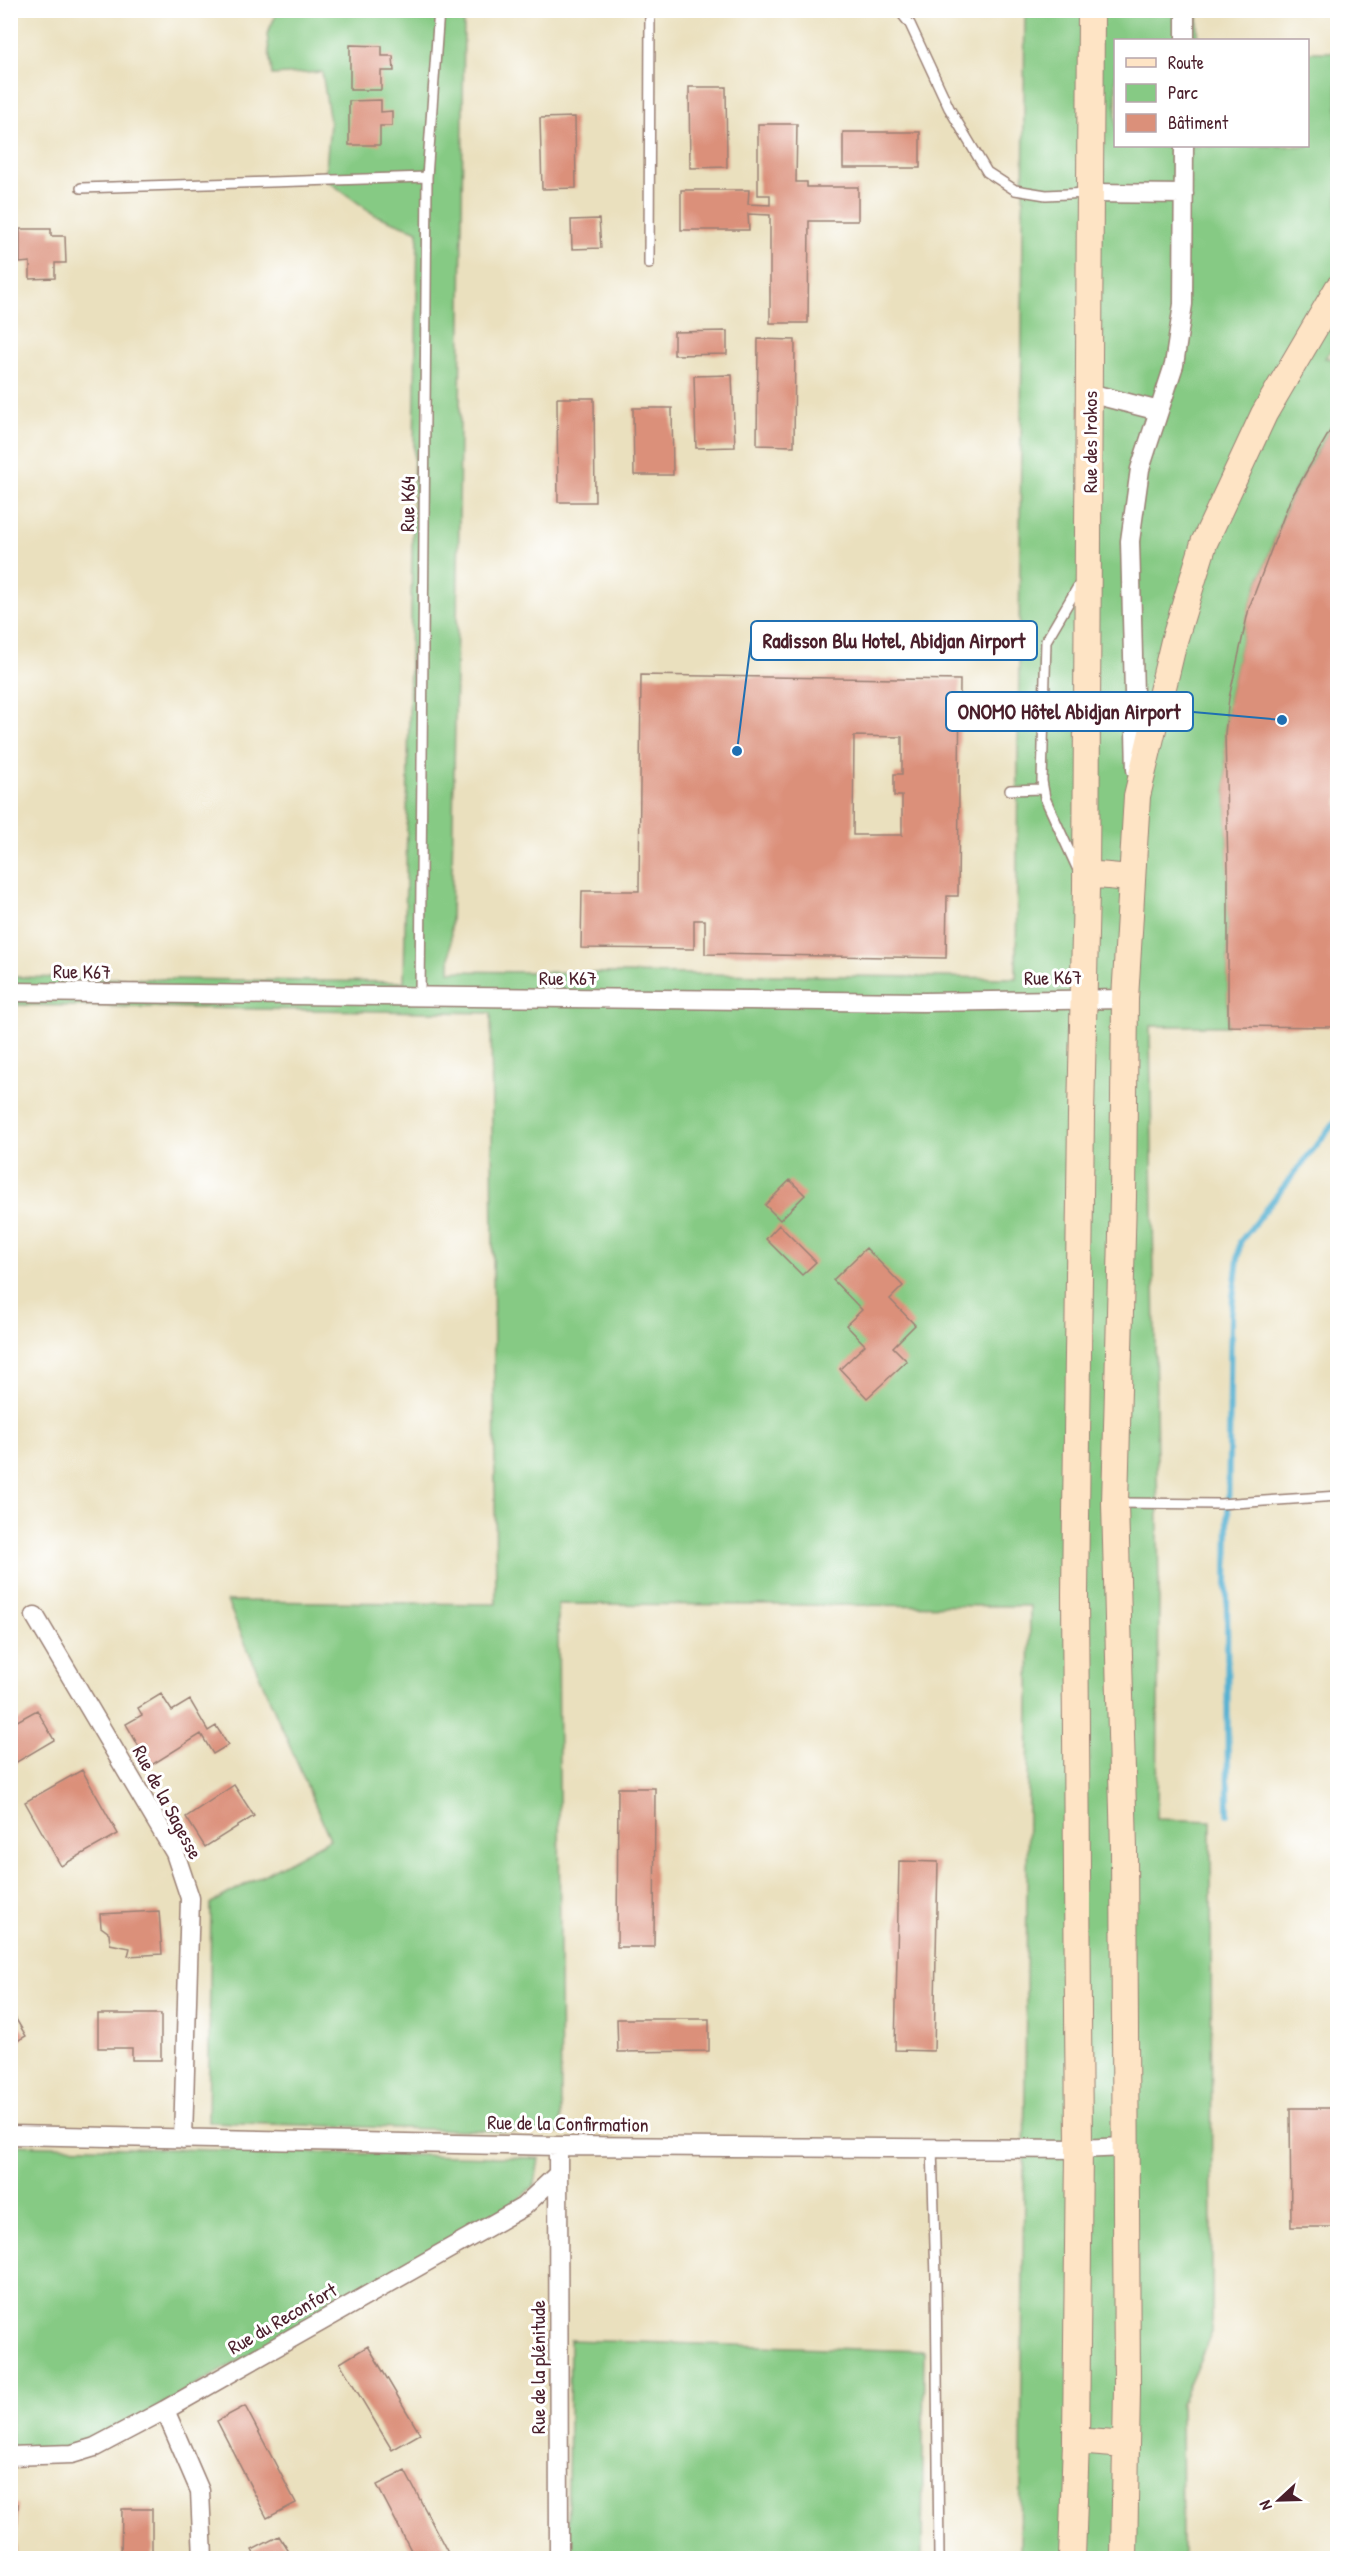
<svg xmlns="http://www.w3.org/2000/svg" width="1348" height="2569" font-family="'Patrick Hand',sans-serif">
<rect width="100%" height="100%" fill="#fff"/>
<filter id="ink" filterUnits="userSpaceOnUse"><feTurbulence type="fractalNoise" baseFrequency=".0167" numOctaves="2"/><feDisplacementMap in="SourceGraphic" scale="12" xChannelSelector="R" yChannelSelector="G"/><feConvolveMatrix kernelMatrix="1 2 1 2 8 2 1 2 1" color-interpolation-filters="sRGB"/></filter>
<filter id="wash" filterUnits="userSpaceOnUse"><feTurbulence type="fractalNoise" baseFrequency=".008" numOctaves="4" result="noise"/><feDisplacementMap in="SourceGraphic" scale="24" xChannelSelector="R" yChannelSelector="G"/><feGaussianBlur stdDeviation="1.35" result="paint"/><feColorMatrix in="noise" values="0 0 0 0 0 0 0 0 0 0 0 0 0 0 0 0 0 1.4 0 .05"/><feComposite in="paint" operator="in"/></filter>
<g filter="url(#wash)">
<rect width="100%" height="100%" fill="#eae0be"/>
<path fill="#86ca84" stroke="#687458" stroke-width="1.5" d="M278,11h186l-5,513 -9,447 566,7c5,-323 5,-645 9,-967h173v29h-82v106h192v-94h29l1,289 -13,17 12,1v58l-48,83 -40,108 -20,90 -4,35 3,137v156h-78l9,565 -2,228 54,2 1,511 -31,71 1,155h-162l10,-952 -472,-2 3,529 -353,-11 3,-219 119,-64 -103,-238 269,3 -5,-591 -480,-8v-28l393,5 14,-751 -43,-16 -50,-36 5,-56 -8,-51 -50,3 -5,-41z
M10,2145l529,13 -4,26 -17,16 -438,252 -69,2z
M570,2340l354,11 -2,207h-355z"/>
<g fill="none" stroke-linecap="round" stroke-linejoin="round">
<path stroke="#54b1d2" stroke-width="6" d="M1228,1814l-1,-227 4,-272 9,-73 98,-124"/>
</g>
<g id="blocks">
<path fill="#db907a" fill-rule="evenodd" d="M350,45l32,1v10h11l1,15h-13v19h-31z
M689,87h37l1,80 -37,1z
M381,100v12l11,-1v15h-12v19h-31v-44z
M575,117l1,71 -34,1 -2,-71z
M758,124h39l-1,58h11v5h51v34h-49l-1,102h-38v-108l-22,-1 1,16h-68v-40h68l-1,14 22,1v-10h-12z
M843,132h77v36h-77z
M599,219l2,29 -29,1 -1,-29z
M20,229h31v7h14l1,27h-11v15l-25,1v-17l-10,1z
M727,331v23l-53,1v-23z
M758,339l37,1 -1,106 -37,-1z
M732,375l3,72 -39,1 -2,-72z
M557,398h37l1,104h-37z
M633,408h39l1,67h-39z
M1338,417v610l-110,-1v-156l-3,-137 4,-35 20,-90 41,-108z
M641,675l319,5 -2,216h-11l-1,62 -241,-4v-34h-11v29l-113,-1 1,-57h57zM854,736l48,1v37h-8v22h8v39h-49z
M790,1180l15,15 -25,25 -15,-15z
M779,1225l37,37 -14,13 -36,-36z
M866,1248l37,38 -13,13 25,26 -22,22 14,14 -40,37 -27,-29 25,-24 -19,-20 16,-15 -29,-30z
M161,1694l11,17 18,-11 18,31 8,-5 12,19 -15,9 -12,-20 -51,32 -24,-42 16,-9 -4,-7z
M37,1710l17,30 -44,26v-41z
M82,1770l36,64 -57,32 -36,-64z
M234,1785l20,31 -49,31 -19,-30z
M618,1788h37l-1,159h-37z
M899,1861l39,1 -4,189 -39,-1z
M159,1911l3,43 -34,2 2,-8 -20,-4 -1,-11 -8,-6 -1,-13z
M10,2009l16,27 -16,9z
M98,2014h63v46h-29v-12h-34z
M617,2019h92v32l-91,1z
M1290,2108h48v119h-47z
M368,2346l52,88 -28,16 -52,-87z
M245,2406l51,97 -29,15 -50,-97z
M405,2471l43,82 -10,5h-23l-38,-73z
M10,2504h8l-2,54h-6z
M122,2509h30v49h-31z
M279,2536l14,22h-37l-4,-8z"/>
</g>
</g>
<g filter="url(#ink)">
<use href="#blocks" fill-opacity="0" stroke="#9a8074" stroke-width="1.5"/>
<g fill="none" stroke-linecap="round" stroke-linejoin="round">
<defs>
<path id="lane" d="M899,10l11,14 39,84 38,64 28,18 31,5 42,-2
M81,188l346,-11
M649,264l1,-254
M1010,790l33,-1
M1078,870l-33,-72 -3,-17 4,-140 34,-58
M420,998l7,-821 12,-167
M1117,1503l103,1 118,-8
M932,2147l4,131 3,280"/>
<path id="street" d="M1185,40v-30
M1091,193l93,1
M1089,393l70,18
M1136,770l-6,-229 10,-72 34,-104 9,-61 1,-158
M10,992l914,10 201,-3
M35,1616l140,237 15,45 -7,241
M10,2135l548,11 521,3 47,-2
M558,2146l1,412
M165,2410l35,81 3,67
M10,2456l62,-2 23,-7 70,-37 358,-203 34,-32"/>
<path id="secondary" d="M1086,874l45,4
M1076,2441l50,4
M1072,2558l4,-117 3,-292 -4,-554 6,-479 5,-228 5,-878
M1124,2558l3,-169 -3,-540 -9,-346 8,-306 2,-198 12,-203 37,-155 30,-98 60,-129 74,-126"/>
</defs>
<use href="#lane" stroke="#9a8074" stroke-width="12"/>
<use href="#street" stroke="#9a8074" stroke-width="21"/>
<use href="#secondary" stroke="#9a8074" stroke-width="28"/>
<use href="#lane" stroke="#fff" stroke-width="9"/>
<use href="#street" stroke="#fff" stroke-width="18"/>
<use href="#secondary" stroke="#fee4c5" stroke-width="26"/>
</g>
</g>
<g text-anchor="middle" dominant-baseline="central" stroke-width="6" stroke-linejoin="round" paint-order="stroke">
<g font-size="20" fill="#4a1f2b" stroke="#fff">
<text transform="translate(1089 442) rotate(-90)">Rue des Irokos</text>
<text transform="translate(407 504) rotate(-89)">Rue K64</text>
<text transform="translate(82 971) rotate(1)">Rue K67</text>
<text x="568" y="977">Rue K67</text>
<text transform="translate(1053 977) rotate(-1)">Rue K67</text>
<text transform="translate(168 1802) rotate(62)">Rue de la Sagesse</text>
<text transform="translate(568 2123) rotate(1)">Rue de la Confirmation</text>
<text transform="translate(282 2318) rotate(-30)">Rue du Reconfort</text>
<text transform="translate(537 2367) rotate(-90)">Rue de la plénitude</text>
</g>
</g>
<path fill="none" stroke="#1f6fb2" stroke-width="2" d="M737 751L751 641M1282 720L1193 712"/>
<g fill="#1f6fb2" stroke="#fff" stroke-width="2">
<circle cx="737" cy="751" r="6"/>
<circle cx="1282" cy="720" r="6"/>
</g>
<g fill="#fff" stroke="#1f6fb2" stroke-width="2">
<rect x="751" y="621" width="286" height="39" rx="6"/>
<rect x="946" y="692" width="247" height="39" rx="6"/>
</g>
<g font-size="21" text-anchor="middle" font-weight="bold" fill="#4a1f2b">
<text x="894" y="648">Radisson Blu Hotel, Abidjan Airport</text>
<text x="1069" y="719">ONOMO Hôtel Abidjan Airport</text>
</g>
<rect width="1348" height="2569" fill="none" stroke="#fff" stroke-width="36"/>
<rect x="1114" y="39" width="195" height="108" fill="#ffffff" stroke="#b7a5aa" stroke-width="1.5"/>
<rect x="1126" y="58" width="30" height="9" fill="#fee4c5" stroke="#b7a5aa" stroke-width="1.5"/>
<text x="1168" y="69" font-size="18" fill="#4a1f2b">Route</text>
<rect x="1126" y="84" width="30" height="18" fill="#86ca84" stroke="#b7a5aa" stroke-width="1.5"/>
<text x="1168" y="99" font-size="18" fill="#4a1f2b">Parc</text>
<rect x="1126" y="114" width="30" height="18" fill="#db907a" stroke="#b7a5aa" stroke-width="1.5"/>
<text x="1168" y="129" font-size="18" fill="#4a1f2b">Bâtiment</text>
<g transform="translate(1279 2500) rotate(248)" stroke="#ffffff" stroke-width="4.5" paint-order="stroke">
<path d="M0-4.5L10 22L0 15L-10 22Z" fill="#4a1f2b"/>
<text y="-9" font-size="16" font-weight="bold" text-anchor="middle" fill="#4a1f2b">N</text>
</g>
</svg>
